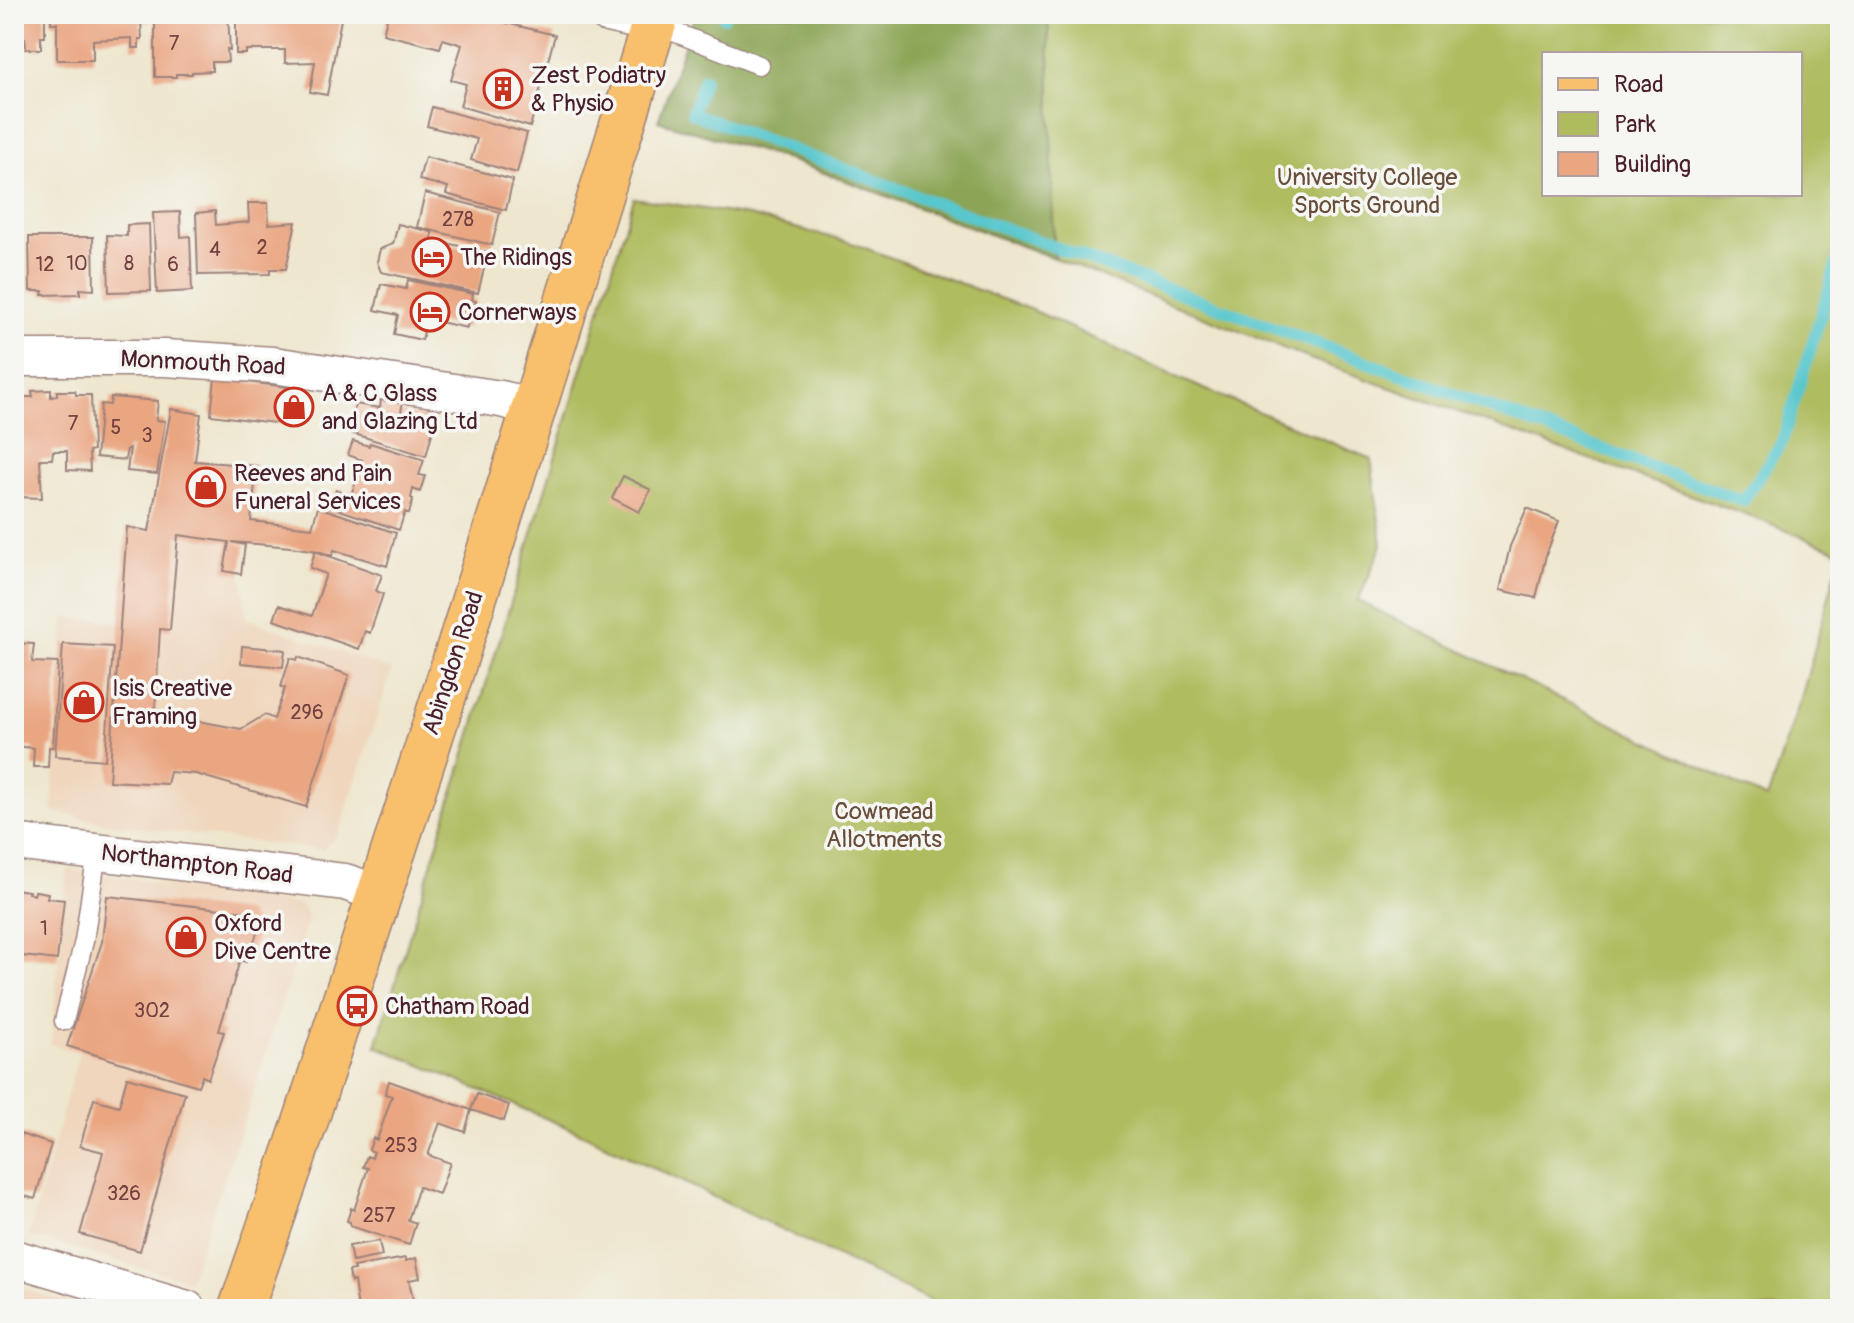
<svg xmlns="http://www.w3.org/2000/svg" width="1854" height="1323" font-family="Pangolin,sans-serif">
<rect width="100%" height="100%" fill="#f6f6f2"/>
<filter id="ink" filterUnits="userSpaceOnUse"><feTurbulence type="fractalNoise" baseFrequency=".0125" numOctaves="2"/><feDisplacementMap in="SourceGraphic" scale="16" xChannelSelector="R" yChannelSelector="G"/><feConvolveMatrix kernelMatrix="1 2 1 2 8 2 1 2 1" color-interpolation-filters="sRGB"/></filter>
<filter id="wash" filterUnits="userSpaceOnUse"><feTurbulence type="fractalNoise" baseFrequency=".006" numOctaves="4" result="noise"/><feDisplacementMap in="SourceGraphic" scale="32" xChannelSelector="R" yChannelSelector="G"/><feGaussianBlur stdDeviation="1.8" result="paint"/><feColorMatrix in="noise" values="0 0 0 0 0 0 0 0 0 0 0 0 0 0 0 0 0 1.4 0 .05"/><feComposite in="paint" operator="in"/></filter>
<g filter="url(#wash)">
<rect width="100%" height="100%" fill="#eee6cd"/>
<path fill="#efd6bc" d="M127,527l118,18 -4,29 6,45 145,51 -54,165 -16,15 -211,-26 -59,-13 12,-194 58,5z
M67,869l234,36 7,13 -57,182 -62,181 -160,-45 50,-183 -28,-9z
M16,1287l75,22h-77z"/>
<path fill="#afbc5e" stroke="#7c6e44" stroke-width="2" fill-rule="evenodd" d="M1048,14h792v538l-75,-30 -452,-162 -259,-102zM1544,54h256v140h-256z
M634,198l115,18 100,26 188,70 141,66 193,81 11,86 -24,56 409,198 35,-104 38,-139v753h-893l-362,-174 -209,-89z"/>
<path fill="#8ba455" stroke="#6a6240" stroke-width="2" d="M695,14h353l6,244 -262,-97 -134,-40z"/>
<g fill="none" stroke-linecap="round" stroke-linejoin="round">
<path stroke="#59c7ce" stroke-width="12" d="M724,17l1,-3
M704,79l-12,34 1051,388 39,-59 58,-189"/>
</g>
<g id="blocks">
<path fill="#eaa581" d="M14,14h31v23h-4v12h-15l-1,-11h-11z
M51,14h99v8h-9l1,17h-3v9h-7v-10l-39,2v20h-36v-37h-6z
M155,14h73l2,36 -3,-1 1,13h-16v9l-20,1v2h-16v3h-21z
M236,14h106l-15,81 -17,-3 5,-30 -30,1v-13h-39v4h-10z
M388,14h54l6,2 1,-2h20l86,21 -25,92 -70,-21 6,-22 -15,-4 11,-35 -19,-6 -3,9 -57,-14z
M432,107l95,26 -10,40 -46,-13 6,-21 -50,-13z
M425,157l88,23 -7,30 -60,-16 2,-7 -29,-7z
M425,193l75,19 -8,33 -75,-18z
M248,203h20l1,21 27,-2 -10,47h-16v5l-72,1 -2,-62 19,-2 1,14 33,-3z
M180,212l1,25 9,-1 2,55 -35,2 -4,-80z
M14,223h5l1,24h4v42l-10,1z
M149,224l2,67 -42,1 -2,-57 20,1v-11z
M398,224l34,8v8l56,12 -10,41 -97,-21 -4,-10 3,-13 13,-5z
M29,237h64l1,53 -14,-1v5l-38,1 1,-4h-13z
M408,280l65,14 -1,6 4,1 -4,20 -4,-1 -1,8 -40,-9 -5,21 -28,-6 4,-19 -23,-5 6,-26 25,5z
M215,378l87,11 -5,37 -86,-11z
M51,390v7l6,-1v-5h18l1,4h15l2,55 -4,1 1,20 -23,-1v-19h-14l-1,8h-12l2,39 -26,-1v-100h17l-1,-6z
M111,397l47,4 -2,19 9,1 -8,53 -30,-3 3,-23 -3,1 -2,11 -29,-3 5,-53 9,1z
M381,400l22,2 -2,10 35,6 -10,38 -75,-23 4,-29 25,4z
M171,409l30,5 -6,47 62,5 -6,55 61,7 6,-21 78,26 -9,33 -53,-16 -2,6 -14,-5 -27,-4 -59,-5 13,3 -4,29 -17,-3 5,-29 -51,-7 -8,95 -10,-1 -5,84 86,16 24,-14 9,4 11,-31 -4,-1 9,-29 7,2 1,-3 51,18 -43,132 -110,-33 -26,-2 -3,12 -58,-3 18,-254 22,4z
M353,441l16,5 1,-3 54,17 -5,15 6,1 -5,16 -7,-3 -2,9 2,1 -4,15 -4,-2 -6,18 -68,-23 5,-17 15,5 7,-20 4,-15 -14,-5z
M623,476l28,14 -12,22 -27,-14z
M1527,508l32,13 -13,34 -10,43 -36,-8 10,-44z
M315,551l67,24 -6,16 7,3 -13,39 -5,-2 -6,18 -85,-29 5,-15 33,11 14,-42 -16,-6z
M15,643l19,1 -2,18 26,1 -5,84h-4l-1,20h-15l1,-19 -20,-2z
M63,644l50,3 -8,113 -50,-4z
M242,646l43,4 -2,17 -42,-4z
M14,889l15,2 -1,2 6,2 1,-4 13,2 -1,5 17,2 -7,60 -43,-5z
M107,896l140,16 12,16 -13,34 -6,-2 -21,71 5,1 -16,47 -6,-3 -4,10 -131,-40 35,-104z
M127,1077l58,16 -45,158 -60,-17 23,-82 -23,-6 14,-47 25,7z
M389,1081l82,29 -6,22 -25,-9 -12,32 22,8 -11,31 -20,-7 -11,33 8,3 -7,22 -59,-19v-4l-3,-1 4,-13 3,2 14,-42 -5,-1 4,-11 5,2 1,-4 1,-2 -5,-2 4,-12 4,2 15,-44 -7,-2z
M477,1094l32,11 -5,16 -33,-11z
M17,1133l34,11 -16,55 -21,-6v-50z
M379,1241l3,15 -30,6 -3,-16z
M406,1258v3l10,-3 4,20 -11,2 6,29h-57l-4,-28 -3,1 -2,-11 5,-1 -1,-3z"/>
</g>
</g>
<g filter="url(#ink)">
<use href="#blocks" fill-opacity="0" stroke="#9c827c" stroke-width="2"/>
<g fill="none" stroke-linecap="round" stroke-linejoin="round">
<defs>
<path id="lane" d="M653,24l106,41
M64,1021l20,-80 13,-89"/>
<path id="street" d="M607,14l46,10
M14,358h151l108,7 228,34 32,8
M14,842l331,40 33,11
M14,1258l173,51"/>
<path id="primary" d="M241,1309l65,-189 134,-412 217,-694"/>
</defs>
<use href="#lane" stroke="#9c827c" stroke-width="21"/>
<use href="#street" stroke="#9c827c" stroke-width="39"/>
<use href="#primary" stroke="#9c827c" stroke-width="47"/>
<use href="#lane" stroke="#fff" stroke-width="18"/>
<use href="#street" stroke="#fff" stroke-width="36"/>
<use href="#primary" stroke="#f8bf6c" stroke-width="44"/>
</g>
</g>
<defs>
<symbol id="building-ring" viewBox="-11 -11 22 22"><circle r="9.5" fill="#f6f6f2" stroke="#c8321e" stroke-width="1.5"/><path d="M-4-6H4V6H1V3H-1V6H-4ZM-2.5-4.3h1.7v1.8h-1.7ZM.8-4.3h1.7v1.8H.8ZM-2.5-1h1.7V.8h-1.7ZM.8-1h1.7V.8H.8Z" fill="#c8321e"/></symbol>
<symbol id="hotel-ring" viewBox="-11 -11 22 22"><circle r="9.5" fill="#f6f6f2" stroke="#c8321e" stroke-width="1.5"/><path d="M-6-4.5h1.5V1H6V5H4.5V3h-9V5H-6ZM-4 0a1.8 1.8 0 1 1 3.6 0ZM.5 0V-2.5h3Q6-2.5 6 0Z" fill="#c8321e"/></symbol>
<symbol id="shop-ring" viewBox="-11 -11 22 22"><circle r="9.5" fill="#f6f6f2" stroke="#c8321e" stroke-width="1.5"/><path d="M-5-2.5h2.3a2.7 3.5 0 0 1 5.4 0H5L5.5 6h-11ZM-1.5-2.5h3a1.5 2.3 0 0 0-3 0Z" fill="#c8321e"/></symbol>
<symbol id="bus-ring" viewBox="-11 -11 22 22"><circle r="9.5" fill="#f6f6f2" stroke="#c8321e" stroke-width="1.5"/><path d="M-5-6H5V4H4V6H2V4H-2V6H-4V4H-5ZM-3.5-4V0h7V-4ZM-3.5 1.2v1.5H-2V1.2ZM2 1.2v1.5H3.5V1.2Z" fill="#c8321e"/></symbol>
</defs>
<g fill-rule="evenodd">
<use href="#building-ring" x="481" y="67" width="44" height="44"/>
<use href="#hotel-ring" x="410" y="235" width="44" height="44"/>
<use href="#hotel-ring" x="408" y="290" width="44" height="44"/>
<use href="#shop-ring" x="272" y="385" width="44" height="44"/>
<use href="#shop-ring" x="184" y="465" width="44" height="44"/>
<use href="#shop-ring" x="62" y="680" width="44" height="44"/>
<use href="#shop-ring" x="164" y="915" width="44" height="44"/>
<use href="#bus-ring" x="335" y="984" width="44" height="44"/>
</g>
<g text-anchor="middle" dominant-baseline="central" stroke-width="7" stroke-linejoin="round" paint-order="stroke">
<g font-size="20" fill="#724040">
<text x="174" y="43">7</text>
<text x="458" y="219">278</text>
<text x="262" y="247">2</text>
<text x="215" y="249">4</text>
<text x="77" y="263">10</text>
<text x="129" y="263">8</text>
<text x="45" y="264">12</text>
<text x="173" y="264">6</text>
<text x="73" y="423">7</text>
<text x="116" y="427">5</text>
<text x="147" y="435">3</text>
<text x="307" y="712">296</text>
<text x="44" y="928">1</text>
<text x="152" y="1010">302</text>
<text x="401" y="1145">253</text>
<text x="124" y="1193">326</text>
<text x="379" y="1215">257</text>
</g>
<g font-size="24" fill="#4a1f2b" stroke="#f6f6f2" text-anchor="start">
<text x="531" y="75">Zest Podiatry<tspan x="531" dy="28">&amp; Physio</tspan></text>
<text x="460" y="257">The Ridings</text>
<text x="458" y="312">Cornerways</text>
<text x="322" y="393">A &amp; C Glass<tspan x="322" dy="28">and Glazing Ltd</tspan></text>
<text x="234" y="473">Reeves and Pain<tspan x="234" dy="28">Funeral Services</tspan></text>
<text x="112" y="688">Isis Creative<tspan x="112" dy="28">Framing</tspan></text>
<text x="214" y="923">Oxford<tspan x="214" dy="28">Dive Centre</tspan></text>
<text x="385" y="1006">Chatham Road</text>
</g>
<g font-size="24" fill="#684e3a" stroke="#f6f6f2">
<text x="1367" y="177">University College<tspan x="1367" dy="28">Sports Ground</tspan></text>
<text x="884" y="811">Cowmead<tspan x="884" dy="28">Allotments</tspan></text>
</g>
<g font-size="24" fill="#4a1f2b" stroke="#f6f6f2">
<text transform="translate(203 363) rotate(3)">Monmouth Road</text>
<text transform="translate(453 663) rotate(-72)">Abingdon Road</text>
<text transform="translate(197 864) rotate(7)">Northampton Road</text>
</g>
</g>
<rect width="1854" height="1323" fill="none" stroke="#f6f6f2" stroke-width="48"/>
<rect x="1542" y="52" width="260" height="144" fill="#f6f6f2" stroke="#b1a0a2" stroke-width="2"/>
<rect x="1558" y="78" width="40" height="12" fill="#f8bf6c" stroke="#b1a0a2" stroke-width="2"/>
<text x="1614" y="92" font-size="24" fill="#4a1f2b">Road</text>
<rect x="1558" y="112" width="40" height="24" fill="#afbc5e" stroke="#b1a0a2" stroke-width="2"/>
<text x="1614" y="132" font-size="24" fill="#4a1f2b">Park</text>
<rect x="1558" y="152" width="40" height="24" fill="#eaa581" stroke="#b1a0a2" stroke-width="2"/>
<text x="1614" y="172" font-size="24" fill="#4a1f2b">Building</text>
</svg>
